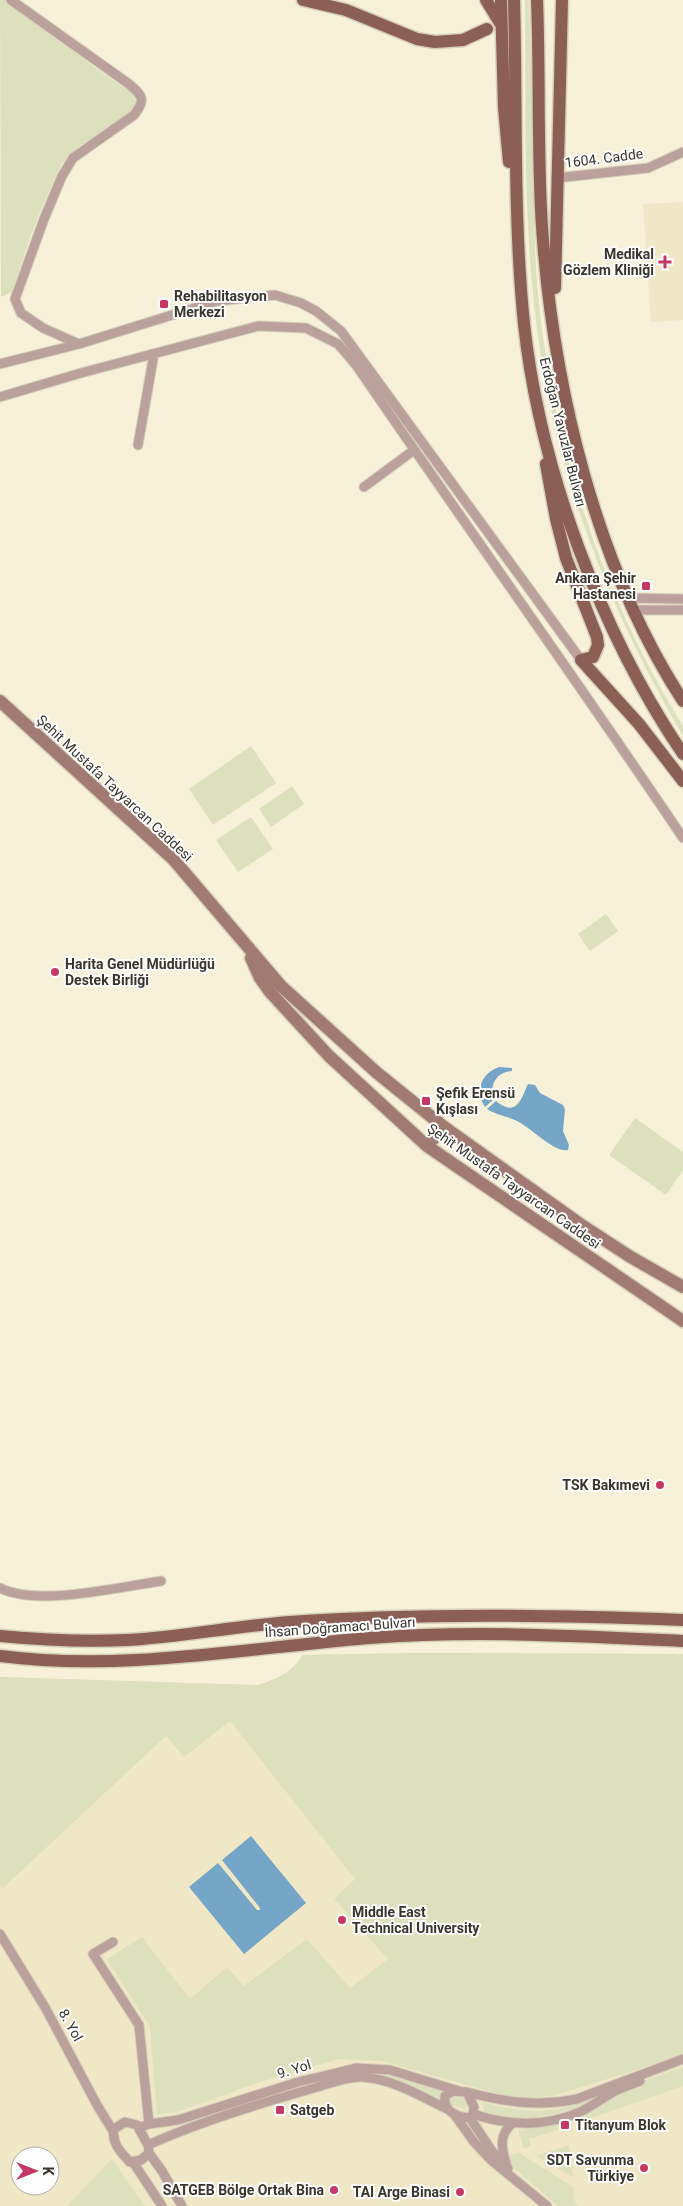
<svg xmlns="http://www.w3.org/2000/svg" width="683" height="2206" font-family="Roboto,sans-serif">
<rect width="100%" height="100%" fill="#f8f1d9"/>
<path fill="#f0e7c7" fill-rule="evenodd" d="M683,202v118l-32,2 -8,-118z
M414,1653l269,1v552h-683v-529l258,8 18,-6 16,-10 11,-14zM20,2156h30v30h-30z"/>
<path fill="#dde0bc" d="M0,0h6l98,74 24,16 7,8 2,7c-17,22 -52,32 -72,55 -5,6 -8,14 -11,21 -17,35 -30,73 -42,111l-11,5z
M525,0h4c2,54 3,109 4,163 1,44 1,88 5,132 15,153 65,301 145,431v10c-71,-122 -119,-240 -142,-379 -19,-116 -15,-240 -16,-357z
M251,746l25,37 -63,42 -24,-36z
M292,786l12,18 -33,23 -12,-18z
M251,817l22,32 -35,23 -22,-32z
M606,914l12,17 -28,20 -12,-17z
M635,1118l48,34v18l-17,25 -57,-40z
M414,1653l269,1v399l-47,17 -83,26 -39,2 -132,-37 -43,-2 -82,24 -80,29 -20,2 -7,-87 -43,-68 35,-22 48,62 37,-32 17,19 63,-47 43,49 38,-29 -54,-60 21,-20 -125,-158 -46,36 -18,-21 -163,152 -3,-3v-208l258,8c19,-6 34,-13 45,-30z
M683,2067v19l-103,36 7,-8 47,-30z
M361,2072l26,3 55,16 -2,9 -44,-20 -48,-6z
M454,2096c7,0 12,1 14,9l-3,4 -14,-4 -1,-5z
M598,2096c-39,23 -69,24 -113,20l-3,-14c50,13 68,13 116,-6z
M565,2121l2,6 -38,12 2,7 -7,3 -6,-19 34,-4z
M569,2145l4,32 -37,-21z
M518,2152l55,35 1,13 5,6h-21l-46,-40 -5,-10z
M112,2159l33,47h-78z"/>
<path fill="#75a6c7" d="M499,1067l13,1v3c-16,1 -23,14 -18,28l-9,8c-11,-17 -3,-34 14,-40z
M528,1084l7,1 5,8 23,12 2,4 -2,22 6,14 -1,5c-12,3 -33,-18 -43,-24 -12,-10 -26,-9 -38,-17l9,-8c21,17 25,-2 32,-17z
M251,1836l55,67 -62,51 -55,-67 29,-24 39,47h3v-2l-38,-48z"/>
<g fill="none" stroke-linecap="round" stroke-linejoin="round">
<defs>
<path id="street" d="M11,0l118,84c14,12 17,16 5,31l-61,43 -11,18 -18,43 -29,80 6,14 22,15 36,16
M556,178l92,-10 35,-16
M0,364l79,-20 138,-43 58,-6 26,8 15,8 25,20 240,329
M0,397l81,-24 177,-47 48,2 32,16 18,21c108,158 220,314 327,473
M138,445l16,-91
M364,487l50,-37
M628,598l55,1
M634,610h49
M0,1588c37,19 119,-1 161,-7
M0,1934l46,75 51,96 16,26
M113,1942l-20,12 46,71 10,99
M453,2091l14,1 7,15 -1,7 -3,4c-14,-1 -27,-7 -25,-22z
M467,2092c37,10 71,15 110,7l106,-40
M454,2114l20,28 17,18 56,46
M473,2114c36,12 74,13 109,-3 12,-6 22,-14 33,-20 8,-4 17,-7 25,-10
M470,2118l22,33 16,17
M125,2122l12,3 11,20 1,8 -8,7 -11,2c-9,-9 -19,-20 -16,-33z
M139,2128l10,-4 29,-4 120,-38 58,-14 34,2 69,21
M148,2145c54,-24 110,-41 166,-57 15,-4 33,-12 48,-11 31,2 58,19 85,32
M149,2153l13,18 20,35
M133,2162l29,44
M506,2163c-5,-16 -7,-29 7,-40"/>
<path id="secondary" d="M0,701l173,158 108,127 95,86 68,55 136,97 49,32 54,31
M251,958l9,20 10,14 59,64 98,90 256,175
M427,1146l17,-19"/>
<path id="primary" d="M303,0l43,10 71,29 18,3 28,-2 24,-11
M486,0l14,23
M501,0l3,108 5,54
M514,0c3,108 -1,216 10,324 16,146 77,309 159,430
M537,0c3,76 0,152 5,227 11,159 53,339 141,474
M555,288l7,-288
M546,464l10,55 10,39 31,79 1,8 -5,12 -12,3
M581,660l58,64 44,57
M0,1636c42,4 86,6 128,4 54,-3 108,-14 162,-18 131,-9 262,-7 393,-2
M0,1656c123,16 246,-8 369,-18 105,-8 210,-2 314,3"/>
</defs>
<use href="#street" stroke="#d6cfba" stroke-width="11"/>
<use href="#secondary" stroke="#d6cfba" stroke-width="15"/>
<use href="#primary" stroke="#d6cfba" stroke-width="15"/>
<use href="#street" stroke="#bba19c" stroke-width="9"/>
<use href="#secondary" stroke="#a07a73" stroke-width="12"/>
<use href="#primary" stroke="#8b5e56" stroke-width="12"/>
</g>
<g fill="#c53764" stroke="#fefefe" stroke-width="2">
<path d="M662.5 254.5h5v5h5v5h-5v5h-5v-5h-5v-5h5z"/>
<rect x="159" y="299" width="10" height="10" rx="2.5"/>
<rect x="641" y="581" width="10" height="10" rx="2.5"/>
<circle cx="55" cy="972" r="5"/>
<rect x="421" y="1096" width="10" height="10" rx="2.5"/>
<circle cx="660" cy="1485" r="5"/>
<circle cx="342" cy="1920" r="5"/>
<rect x="275" y="2105" width="10" height="10" rx="2.5"/>
<rect x="560" y="2120" width="10" height="10" rx="2.5"/>
<circle cx="644" cy="2168" r="5"/>
<circle cx="334" cy="2190" r="5"/>
<circle cx="460" cy="2192" r="5"/>
</g>
<g text-anchor="middle" dominant-baseline="central" stroke-width="4" stroke-linejoin="round" paint-order="stroke">
<g font-size="14" fill="#39362d" stroke="#fefefe">
<text transform="translate(604 158) rotate(-7)">1604. Cadde</text>
<text transform="translate(563 432) rotate(76)">Erdoğan Yavuzlar Bulvarı</text>
<text transform="translate(115 788) rotate(43)">Şehit Mustafa Tayyarcan Caddesi</text>
<text transform="translate(514 1186) rotate(35)">Şehit Mustafa Tayyarcan Caddesi</text>
<text transform="translate(340 1627) rotate(-4)">İhsan Doğramacı Bulvarı</text>
<text transform="translate(71 2025) rotate(61)">8. Yol</text>
<text transform="translate(294 2069) rotate(-17)">9. Yol</text>
</g>
<g font-size="14" font-weight="bold" fill="#39362d" stroke="#fefefe" text-anchor="end">
<text x="654" y="254">Medikal<tspan x="654" dy="16">Gözlem Kliniği</tspan></text>
<text x="174" y="296" text-anchor="start">Rehabilitasyon<tspan x="174" dy="16">Merkezi</tspan></text>
<text x="636" y="578">Ankara Şehir<tspan x="636" dy="16">Hastanesi</tspan></text>
<text x="65" y="964" text-anchor="start">Harita Genel Müdürlüğü<tspan x="65" dy="16">Destek Birliği</tspan></text>
<text x="436" y="1093" text-anchor="start">Şefik Erensü<tspan x="436" dy="16">Kışlası</tspan></text>
<text x="650" y="1485">TSK Bakımevi</text>
<text x="352" y="1912" text-anchor="start">Middle East<tspan x="352" dy="16">Technical University</tspan></text>
<text x="290" y="2110" text-anchor="start">Satgeb</text>
<text x="575" y="2125" text-anchor="start">Titanyum Blok</text>
<text x="634" y="2160">SDT Savunma<tspan x="634" dy="16">Türkiye</tspan></text>
<text x="324" y="2190">SATGEB Bölge Ortak Bina</text>
<text x="450" y="2192">TAI Arge Binasi</text>
</g>
</g>
<g transform="translate(35 2171) rotate(90)"><circle r="24" fill="#fefefe" stroke="#afaeaa"/>
<path d="M0-4L9 19L0 12L-9 19Z" fill="#c53764"/>
<text y="-8" font-size="14" font-weight="bold" text-anchor="middle" fill="#39362d">K</text>
</g>
</svg>
